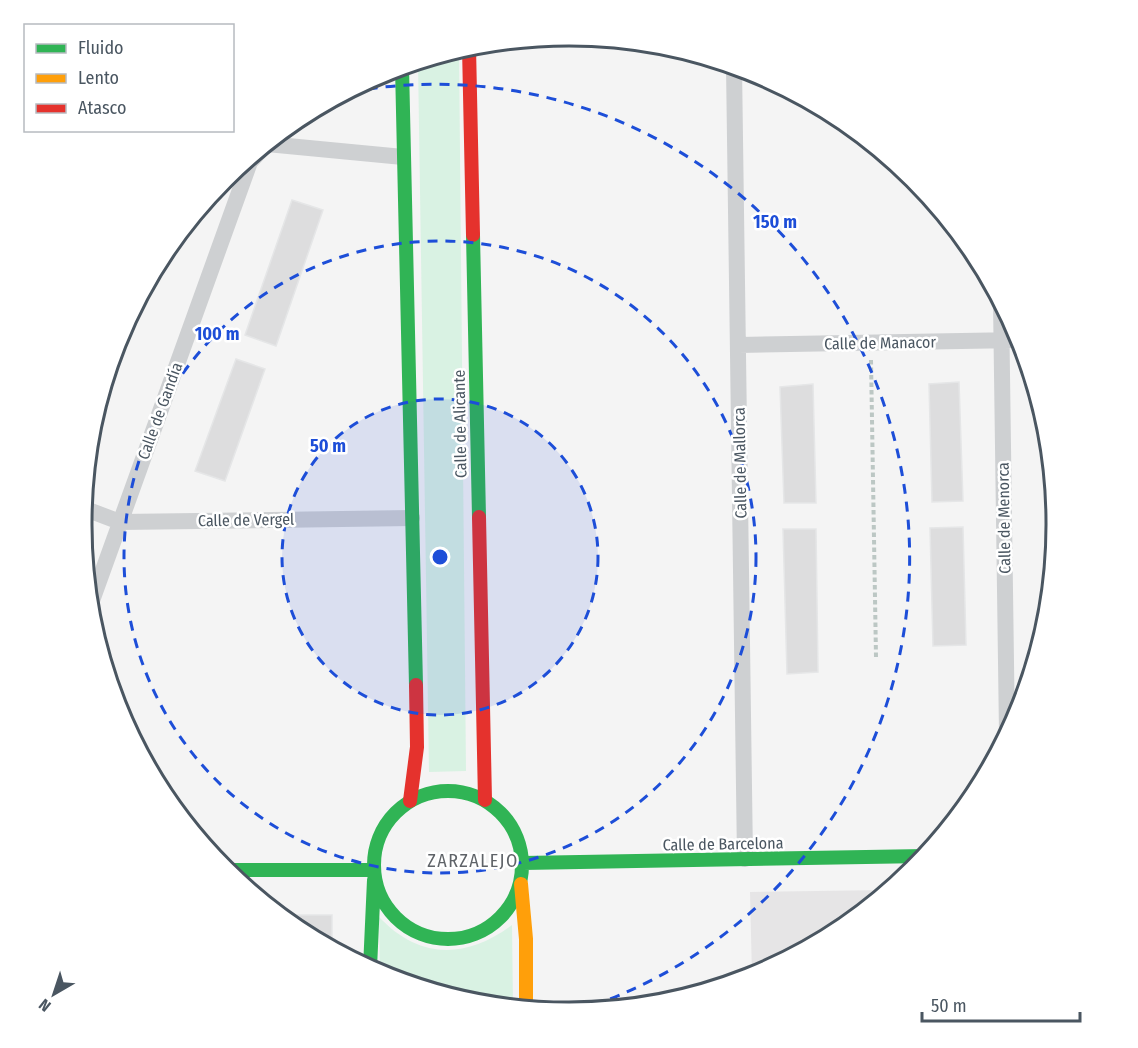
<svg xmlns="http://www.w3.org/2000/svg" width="1138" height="1048" font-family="'Fira Sans Condensed',sans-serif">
<rect width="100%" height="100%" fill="#f4f4f4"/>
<path fill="#e6e5e6" d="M889,890l-49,40 -88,46 -2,-84z"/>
<path fill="#d9f2e3" d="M459,50l7,721 -37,1 -11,-710z
M379,917c41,43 87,42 133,8l1,81 -40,-3 -93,-29z"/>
<path fill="#ddddde" stroke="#e5e6e7" stroke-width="1.5" d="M292,200l31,10 -47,136 -31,-11z
M236,359l29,10 -40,112 -30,-10z
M959,382l4,119 -31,1 -3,-118z
M813,384l3,119h-32l-4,-116z
M1044,417l4,12 9,95 -5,46h-5z
M963,527l3,118 -33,1 -3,-118z
M783,529h33l2,143 -31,2z
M1051,582l-3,31v-30z
M280,915h52v33l-34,-18z"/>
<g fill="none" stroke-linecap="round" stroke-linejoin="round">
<path stroke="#bcc7c4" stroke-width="4" stroke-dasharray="4.5 3" stroke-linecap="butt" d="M871,360l5,297"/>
<path stroke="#ced0d2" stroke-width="16" d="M734,66l11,793
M1001,302l6,432
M739,345l282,-5
M83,508l37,14 292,-4
M89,609l161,-447 17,-18 136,13"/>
<path stroke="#30b455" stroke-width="14" d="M402,67l14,618
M473,235l6,282
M374 865a74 74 0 1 1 148 0a74 74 0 1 1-148 0Z
M523,863l402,-7
M225,870h149
M370,968l4,-88"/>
<path stroke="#ff9f0a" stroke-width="14" d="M521,884l5,55v69"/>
<path stroke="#e5322d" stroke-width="14" d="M469,47l4,188
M479,517l6,283
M410,801l7,-54 -1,-62"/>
</g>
<circle cx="440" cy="557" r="158" fill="#1d4ed8" fill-opacity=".12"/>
<g fill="none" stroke="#1d4ed8" stroke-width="3" stroke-dasharray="10 8">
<circle cx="440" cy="557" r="158"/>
<circle cx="440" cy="557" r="316"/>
<path d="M350 92A474 474 0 0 1 579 1010"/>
</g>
<g text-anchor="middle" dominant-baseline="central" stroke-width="5" stroke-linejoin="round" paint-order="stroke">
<g font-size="16" fill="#4a5661" stroke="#fff">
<text transform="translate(880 343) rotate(-1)">Calle de Manacor</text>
<text transform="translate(160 411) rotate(-70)">Calle de Gandía</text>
<text transform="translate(460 424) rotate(-91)">Calle de Alicante</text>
<text transform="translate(740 463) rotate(-91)">Calle de Mallorca</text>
<text transform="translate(1004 518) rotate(-91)">Calle de Menorca</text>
<text transform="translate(246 520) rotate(-1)">Calle de Vergel</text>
<text transform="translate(723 844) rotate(-1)">Calle de Barcelona</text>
</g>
<g font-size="18" letter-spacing="1.5" fill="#5f6368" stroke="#fff">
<text x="473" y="861">ZARZALEJO</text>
</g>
</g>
<path d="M0 0H1138V1048H0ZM569 46H569A477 477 0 0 1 1046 523V525A477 477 0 0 1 569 1002H569A477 477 0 0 1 92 525V523A477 477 0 0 1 569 46Z" fill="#fff" fill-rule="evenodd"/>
<path fill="none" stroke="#4a5661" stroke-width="3" d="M569 46H569A477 477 0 0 1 1046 523V525A477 477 0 0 1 569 1002H569A477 477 0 0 1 92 525V523A477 477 0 0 1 569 46Z"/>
<circle cx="440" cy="557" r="9" fill="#1d4ed8" stroke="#fff" stroke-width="3"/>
<g font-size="18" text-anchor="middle" font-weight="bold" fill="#1d4ed8" stroke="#fff" stroke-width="5" stroke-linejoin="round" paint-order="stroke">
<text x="775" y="228">150 m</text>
<text x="217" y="340">100 m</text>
<text x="328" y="452">50 m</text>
</g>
<rect x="24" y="24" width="210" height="108" fill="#ffffff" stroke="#b7bbc0" stroke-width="1.5"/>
<rect x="36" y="44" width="30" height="9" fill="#30b455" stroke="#b7bbc0" stroke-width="1.5"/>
<text x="78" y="54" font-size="18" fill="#4a5661">Fluido</text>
<rect x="36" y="74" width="30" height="9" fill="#ff9f0a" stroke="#b7bbc0" stroke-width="1.5"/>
<text x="78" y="84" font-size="18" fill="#4a5661">Lento</text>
<rect x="36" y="104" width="30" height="9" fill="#e5322d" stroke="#b7bbc0" stroke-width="1.5"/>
<text x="78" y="114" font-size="18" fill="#4a5661">Atasco</text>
<g transform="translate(54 994) rotate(219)" stroke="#ffffff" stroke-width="4.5" paint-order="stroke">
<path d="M0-4.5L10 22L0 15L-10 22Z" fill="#4a5661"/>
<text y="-9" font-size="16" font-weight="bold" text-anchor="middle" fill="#4a5661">N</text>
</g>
<path d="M922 1012v9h158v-9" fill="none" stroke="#4a5661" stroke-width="3"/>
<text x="931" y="1012" font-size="18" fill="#4a5661" stroke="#ffffff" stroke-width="4.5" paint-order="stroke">50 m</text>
</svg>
